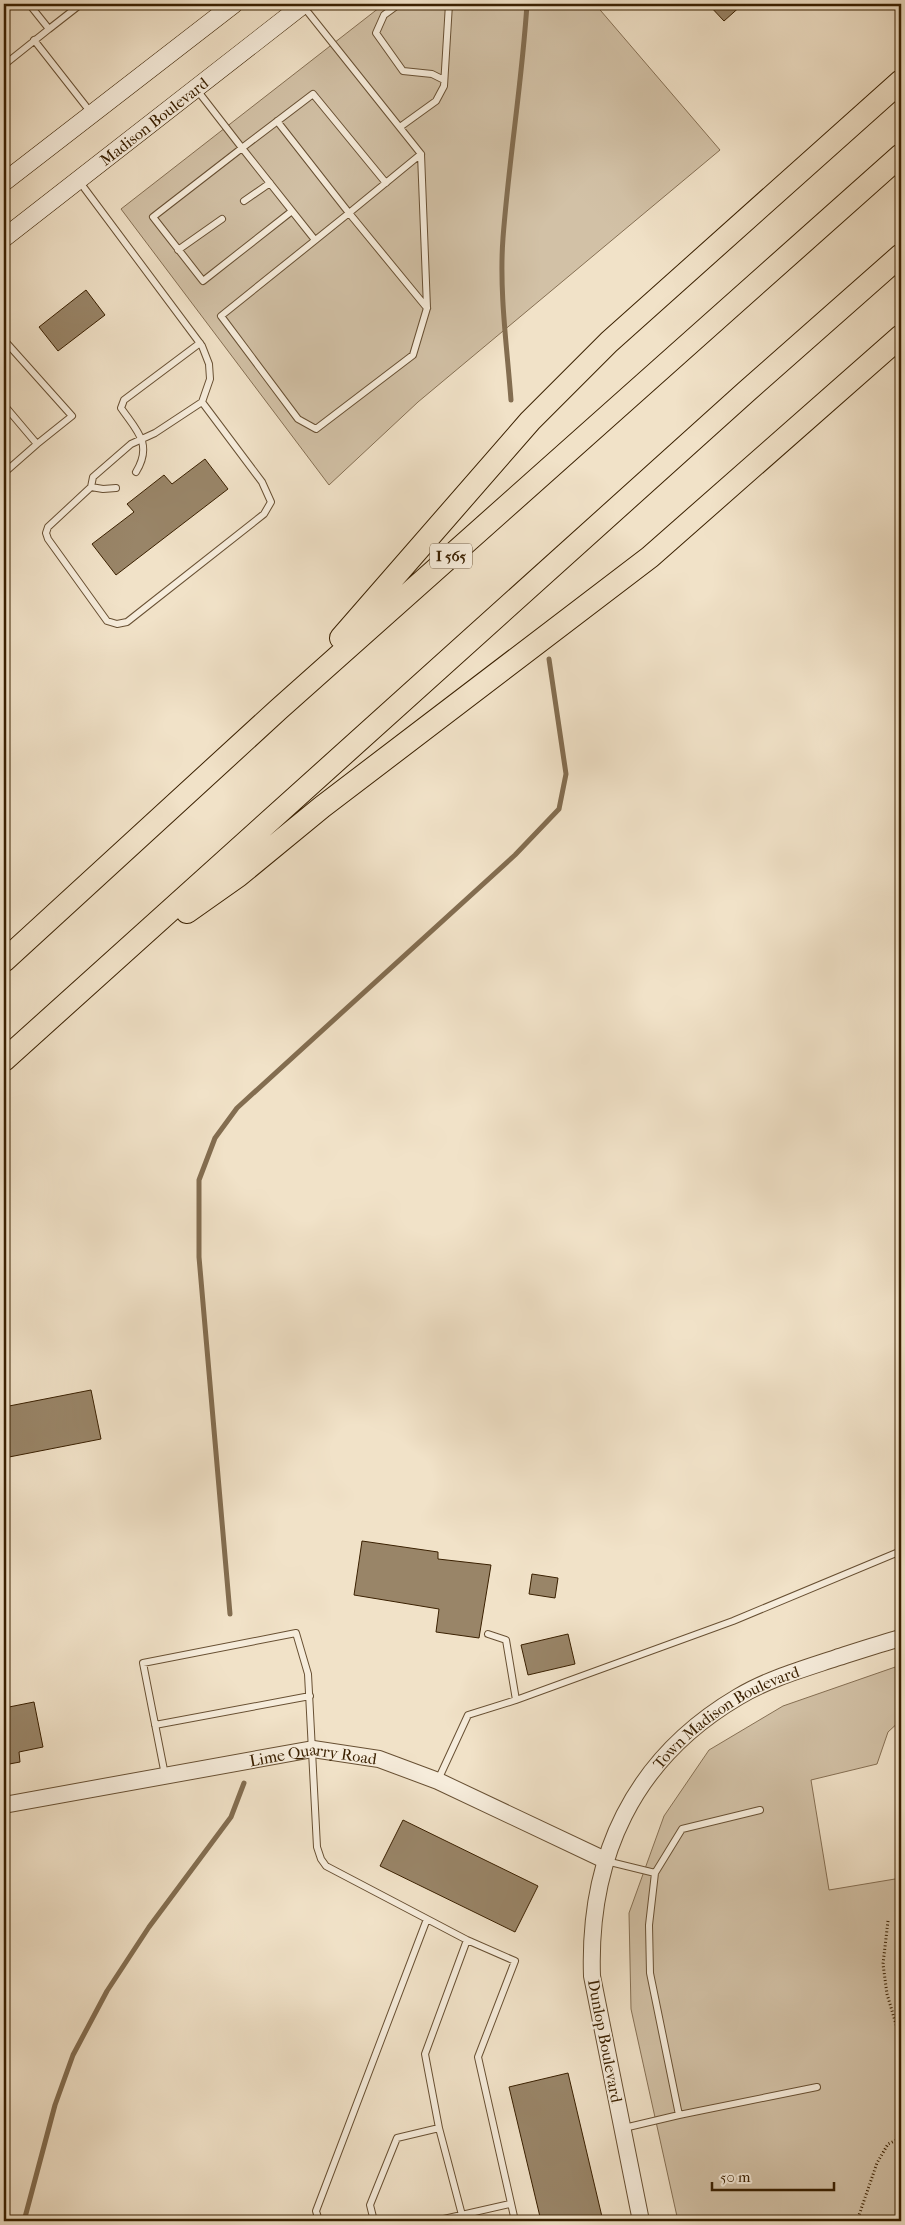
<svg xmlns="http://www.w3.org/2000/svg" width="905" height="2225" font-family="'IM FELL French Canon',serif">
<rect width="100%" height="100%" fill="#f1e2c8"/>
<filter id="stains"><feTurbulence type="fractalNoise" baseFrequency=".004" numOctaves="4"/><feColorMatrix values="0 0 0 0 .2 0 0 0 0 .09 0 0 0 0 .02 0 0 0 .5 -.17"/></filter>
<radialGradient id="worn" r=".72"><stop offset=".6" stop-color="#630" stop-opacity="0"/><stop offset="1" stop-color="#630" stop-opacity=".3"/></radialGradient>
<path fill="#d2c1a6" stroke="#867054" d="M384,4h211l125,146 -302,252 -89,83 -208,-276z
M901,1665v55l-13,12 -11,32 -66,16 18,110 72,-12v343h-223l-47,-212 -2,-96 35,-97 45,-66 74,-44z"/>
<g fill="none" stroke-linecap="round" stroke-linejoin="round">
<path stroke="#836d50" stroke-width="5" d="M511,400c-4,-53 -12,-109 -8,-162 6,-79 19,-156 24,-234
M230,1614l-31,-357v-77l16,-42 22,-30 278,-253 44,-46 7,-35 -17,-115
M24,2221l31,-116 18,-50 34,-64 42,-64 82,-110 13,-34"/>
</g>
<path fill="#998568" stroke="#3a2001" d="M708,4h35l-19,17z
M86,290l19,25 -47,36 -19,-24z
M205,459l23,30 -112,86 -24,-31 42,-32 -7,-8 37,-29 8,9z
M91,1390l10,49 -97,19v-51z
M362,1541l76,11v7l53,6 -12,73 -43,-6 3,-23 -85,-14z
M532,1574l26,4 -3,20 -26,-4z
M568,1634l7,30 -47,11 -7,-30z
M34,1702l9,45 -24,5 1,10 -16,3v-57z
M403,1820l135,66 -23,46 -135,-66z
M568,2073l35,148h-62l-32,-134z"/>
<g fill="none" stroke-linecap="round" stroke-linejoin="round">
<defs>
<path id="service" d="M399,4l-15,11 -8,18 27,38 29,3 12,6
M303,6l118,148 6,154 -14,47 -97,74 -18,-10 -77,-103 128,-103 78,95
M49,29l32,-25
M34,40l58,74
M4,65l45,-36 -20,-25
M197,90l45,58 -89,69 50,64 89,-70
M277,121l72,92 72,-59
M400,127l36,-26 8,-15 5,-82
M79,181l123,165 7,18 1,15 -8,23 -47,31 -24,11 -38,33 -2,10 -43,40 -2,6 2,6 59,82 10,3 10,-2 137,-108 7,-12 -9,-20 -60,-80
M244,201l26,-18
M315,240l-73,-92 71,-54 73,89
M178,250l44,-31
M4,340l68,76 -35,28 -33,-39
M136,472c17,-28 1,-41 -15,-64l3,-8 76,-57
M4,473l33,-29
M91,487l12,2 13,-1
M488,1634l18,6 10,60
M155,1725l155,-29
M165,1775l-22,-112 153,-30 12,41 9,173 4,12 5,7 101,53 -111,292 3,10
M438,1780l30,-65 48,-15 217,-79 168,-70
M606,1861l49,12 27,-44 78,-19
M655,1873l-6,52 1,48 29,142 138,-28
M427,1919l40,21 48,21 -37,96 37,164
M624,2128l55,-13
M462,2215l-23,-87 -14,-74 42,-114
M374,2221l-4,-16 27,-67 42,-10
M435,2221l75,-17"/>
<g id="tertiary">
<path id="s1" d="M4,1805l309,-56 66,10 59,22 167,79"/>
<path id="s2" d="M641,2221l-49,-245c-4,-119 41,-217 146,-279 30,-18 65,-28 98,-39 22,-7 43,-14 65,-20"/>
</g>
<g id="secondary">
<path d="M4,182l230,-178"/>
<path id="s3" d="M4,238l300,-234"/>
</g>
<path id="motorway" d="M341,638l189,-217 79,-79 292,-261
M187,912l51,-36 84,-69 328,-250 251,-221
M4,961l275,-252 622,-554
M4,1060l743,-669 154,-136"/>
</defs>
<use href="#service" stroke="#685033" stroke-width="8"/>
<use href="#tertiary" stroke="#685033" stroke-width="18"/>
<use href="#secondary" stroke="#3a2001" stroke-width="19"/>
<use href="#motorway" stroke="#3a2001" stroke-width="24"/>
<path stroke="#3a2001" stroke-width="3" stroke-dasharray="1 2.5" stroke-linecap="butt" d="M888,1921l-5,43 4,30 14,47
M857,2221l20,-58 11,-19 13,-6"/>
<use href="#service" stroke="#f6ecdb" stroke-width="6"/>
<use href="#tertiary" stroke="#f6ecdb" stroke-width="16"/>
<use href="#secondary" stroke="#f6ecdb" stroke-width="18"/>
<use href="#motorway" stroke="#f1e2c8" stroke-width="22"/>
</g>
<g text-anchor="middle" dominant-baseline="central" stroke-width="4" stroke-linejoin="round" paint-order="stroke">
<rect fill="#f6ecdb" stroke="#725d42" stroke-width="1" x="430" y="543.5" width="42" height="25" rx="4"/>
<g font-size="15" font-weight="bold" fill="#3a2001">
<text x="451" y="556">I 565</text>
</g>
<g font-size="16" fill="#3a2001" stroke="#f6ecdb">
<text stroke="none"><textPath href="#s3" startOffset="190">Madison Boulevard</textPath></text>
<text stroke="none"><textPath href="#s2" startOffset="561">Town Madison Boulevard</textPath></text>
<text stroke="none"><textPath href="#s1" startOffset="314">Lime Quarry Road</textPath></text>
<text transform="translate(605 2041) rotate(79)">Dunlop Boulevard</text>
</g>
</g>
<rect width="905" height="2225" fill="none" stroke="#f1e2c8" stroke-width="20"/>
<rect x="5" y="5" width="895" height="2215" fill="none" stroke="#3a2001" stroke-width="2.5"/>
<rect x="10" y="10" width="885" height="2205" fill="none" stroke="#3a2001"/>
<path d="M712 2182v8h122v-8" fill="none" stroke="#3a2001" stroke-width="2.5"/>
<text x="720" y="2182" font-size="15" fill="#3a2001" stroke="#f6ecdb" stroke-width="4" paint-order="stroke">50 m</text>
<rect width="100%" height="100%" filter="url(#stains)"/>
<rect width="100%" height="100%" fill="url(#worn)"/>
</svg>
